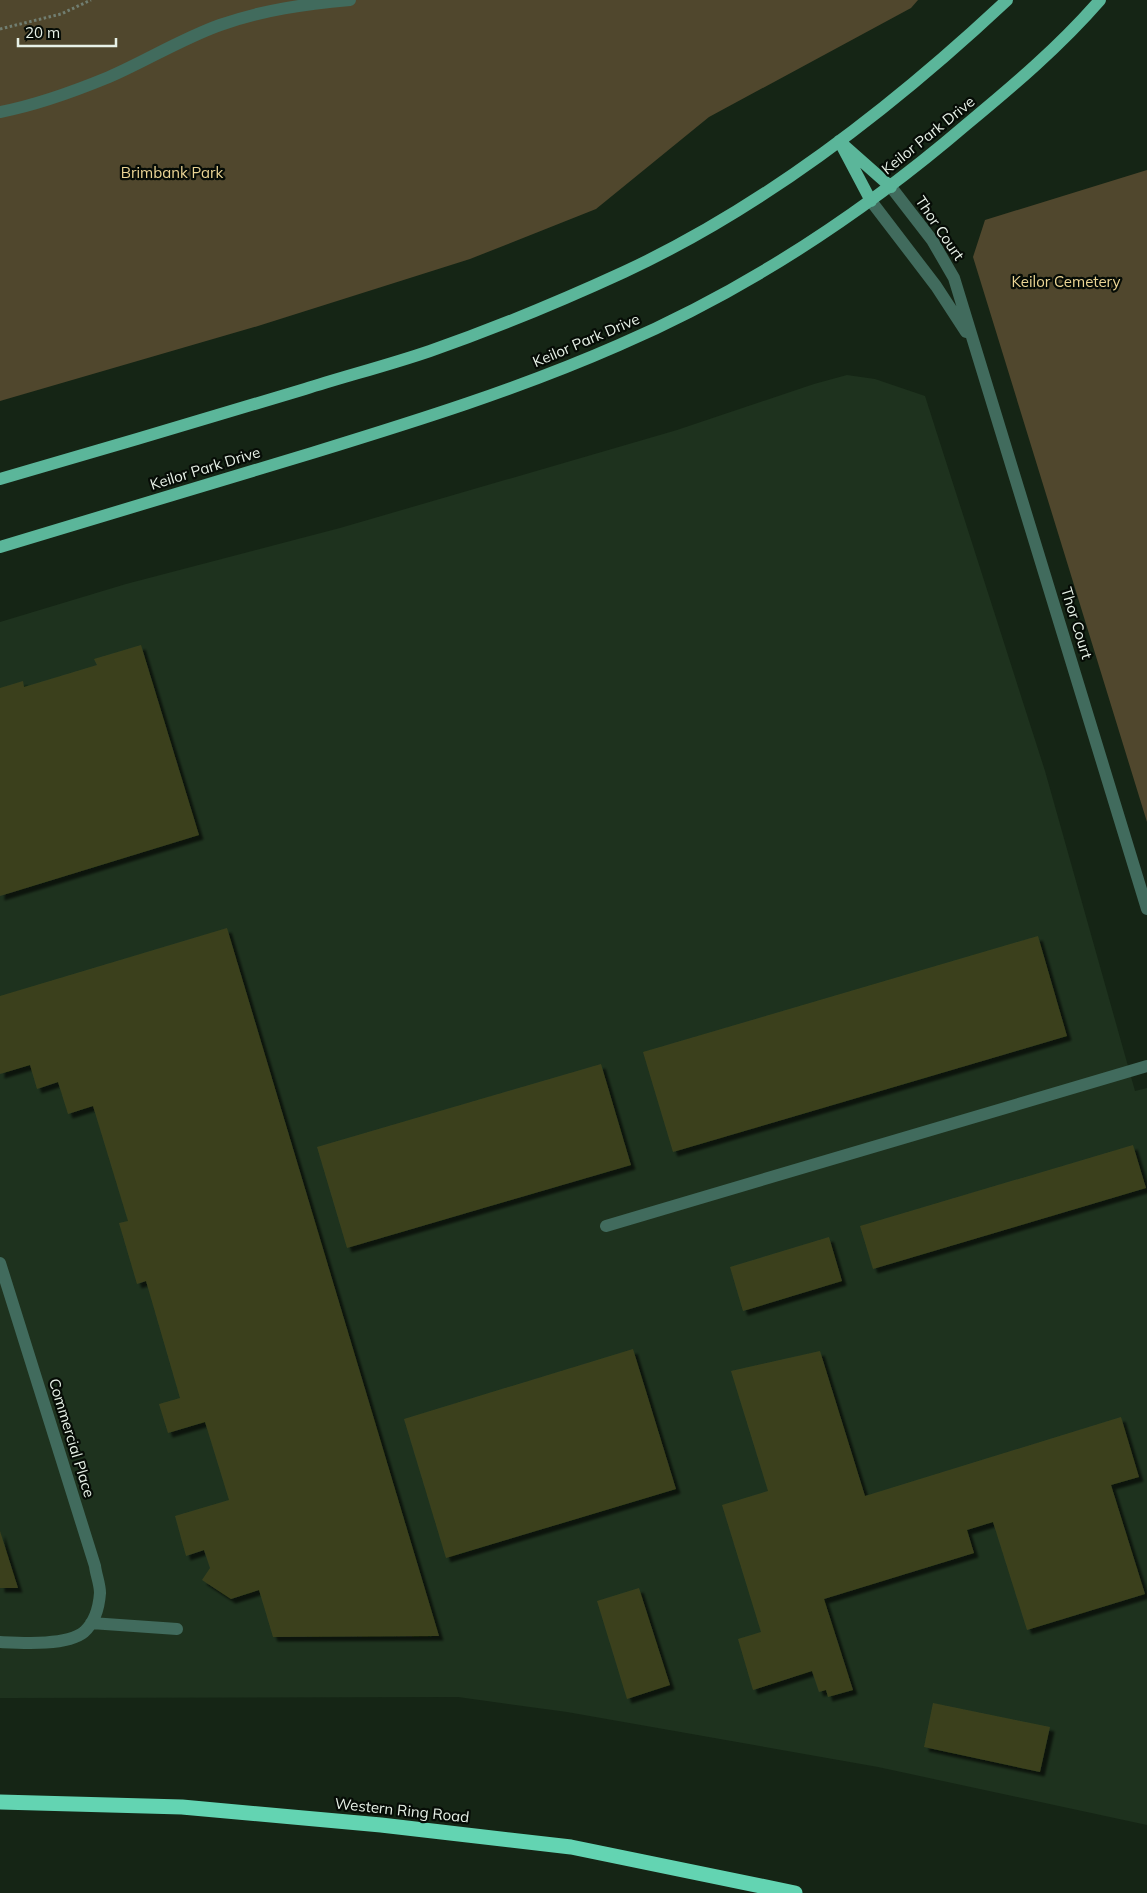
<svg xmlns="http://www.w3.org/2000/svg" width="1147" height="1893" font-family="Mulish,sans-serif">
<defs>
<filter id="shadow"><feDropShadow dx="4.5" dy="4.5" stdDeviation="1" flood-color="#0009"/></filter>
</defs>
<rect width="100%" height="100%" fill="#152515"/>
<path fill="#1e321e" d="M847,375l28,4 50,17 120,375 90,320 12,-3v737l-269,-58 -311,-55 -109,-15 -458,1v-1076l126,-38 214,-56 337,-98 137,-46z"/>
<path fill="#50472d" d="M0,0h918l-7,8 -202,109 -113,92 -126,50 -212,67 -258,75z
M1147,170v652l-174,-565 12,-37z"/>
<path fill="#3a411e" filter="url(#shadow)" d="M141,645l58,190 -199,61v-208l23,-7 1,6 73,-22 -3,-6z
M227,928l38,127 174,581 -166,1 -14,-47 -28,9 -29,-19 8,-12 -6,-18 -18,6 -11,-40 54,-16 -24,-78 -37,11 -9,-29 21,-6 -34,-117 -9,3 -18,-61 9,-2 -35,-115 -25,8 -10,-32 -21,7 -7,-24 -30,9v-78z
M1038,936l29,100 -394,116 -30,-100z
M601,1064l30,101 -284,83 -30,-101z
M1133,1145l13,43 -273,81 -13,-43z
M829,1237l13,44 -99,30 -13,-44z
M633,1349l43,140 -230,69 -42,-139z
M820,1351l45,145 256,-79 18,60 -28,8 34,109 -118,36 -34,-108 -26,8 7,23 -150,46 29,91 -25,7 -2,-7 -7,2 -7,-21 -59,19 -15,-51 23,-7 -39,-127 46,-14 -37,-120z
M0,1531l18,57h-18z
M639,1588l31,97 -43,14 -30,-98z
M933,1703l117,24 -10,45 -116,-25z"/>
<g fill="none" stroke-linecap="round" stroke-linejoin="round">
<path stroke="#717e71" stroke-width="3" stroke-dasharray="2.5 2.5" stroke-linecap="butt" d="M0,29l61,-15 30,-14"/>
<path stroke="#416b5d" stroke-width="12" d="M0,112c37,-7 75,-21 109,-35 37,-16 72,-38 111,-52 42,-15 86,-21 130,-25
M606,1226l541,-160"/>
<path stroke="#416b5d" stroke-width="12" d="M891,187l41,53 22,38 193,631
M871,201l65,85 30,46
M0,1263l95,303c1,9 5,18 5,27 -1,14 -5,29 -16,39 -17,14 -63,11 -84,10
M91,1623l86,6"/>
<path stroke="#5bb69a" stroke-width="12" d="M839,141l52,46
M843,148l28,53
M0,479c102,-30 203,-59 305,-90 41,-13 84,-24 125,-38 66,-23 131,-50 194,-79 140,-65 271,-167 383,-272
M0,547c104,-31 208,-62 312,-94 104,-32 207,-64 307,-108 127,-55 243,-131 348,-221 46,-38 93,-78 133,-124"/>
<path stroke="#63d4b2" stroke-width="15" d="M0,1802l182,5 199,18 190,22 224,46"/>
</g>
<g text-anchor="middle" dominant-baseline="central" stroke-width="4.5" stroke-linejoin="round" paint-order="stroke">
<g font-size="15" fill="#e7f1e7" stroke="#060c06">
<text transform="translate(928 135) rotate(-39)">Keilor Park Drive</text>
<text transform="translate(940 228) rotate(56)">Thor Court</text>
<text transform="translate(586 340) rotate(-23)">Keilor Park Drive</text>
<text transform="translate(205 468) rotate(-17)">Keilor Park Drive</text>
<text transform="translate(1077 623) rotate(73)">Thor Court</text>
<text transform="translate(72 1438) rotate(73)">Commercial Place</text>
<text transform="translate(402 1810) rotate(6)">Western Ring Road</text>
</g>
<g font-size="15" fill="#ebd595" stroke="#060c06">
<text x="172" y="172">Brimbank Park</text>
<text x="1066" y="281">Keilor Cemetery</text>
</g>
</g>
<path d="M18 38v8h98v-8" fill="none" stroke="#e7f1e7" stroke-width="2.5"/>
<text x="25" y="38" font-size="15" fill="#e7f1e7" stroke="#060c06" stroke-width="4" paint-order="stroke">20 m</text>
</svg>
